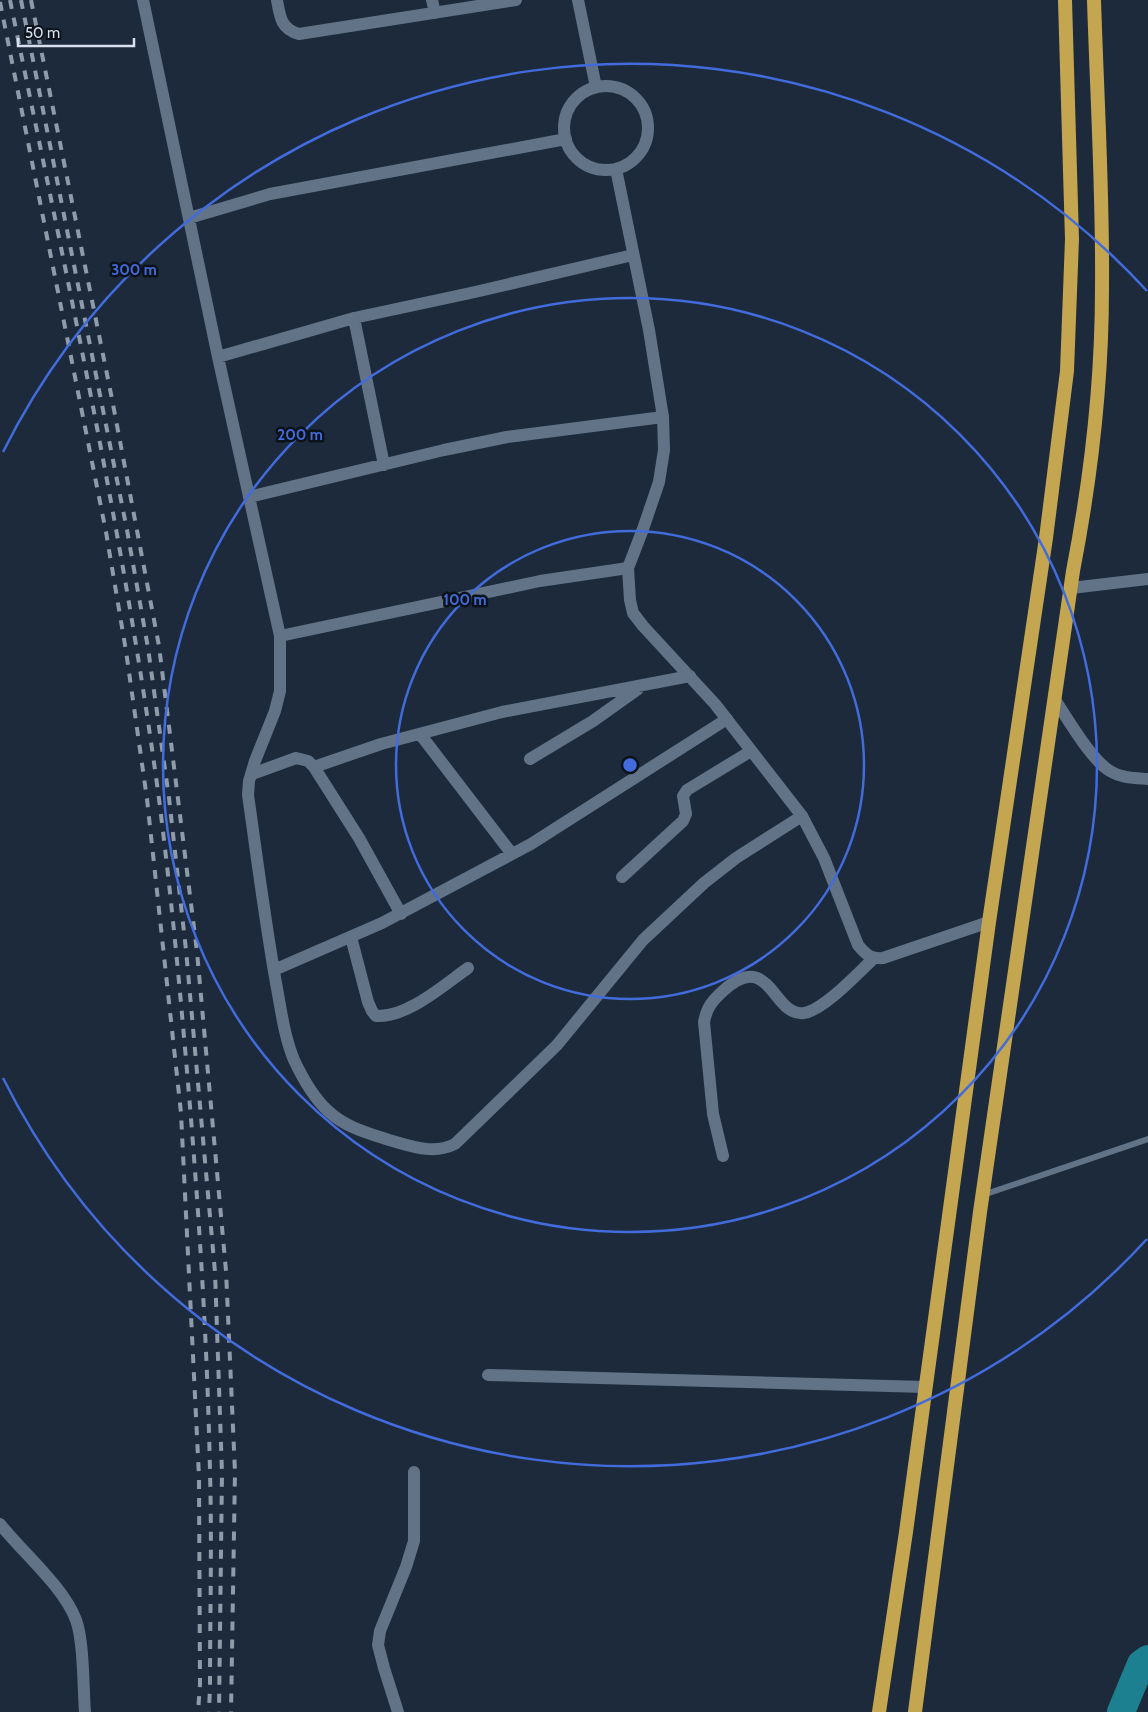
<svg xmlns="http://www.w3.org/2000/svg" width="1148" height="1712" font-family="Cabin,sans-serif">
<rect width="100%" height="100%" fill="#1c2a3c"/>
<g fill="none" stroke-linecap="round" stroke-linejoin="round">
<path stroke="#1d8090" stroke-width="28" d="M1121,1712l20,-48 7,-5"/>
<path stroke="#627388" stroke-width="6" d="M983,1195l165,-56"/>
<path stroke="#627388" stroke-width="12" d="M143,0l75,357 62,279v55l-5,20 -20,50 -6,20 -1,14c9,63 17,126 28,188 5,26 8,53 18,77 8,17 20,38 34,51 17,16 39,22 61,29 22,6 44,15 66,4l102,-99 86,-105 61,-57 32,-25 66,-42
M277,0c3,17 4,29 22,34l217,-34
M432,0l3,13
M189,218l81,-24 296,-55
M354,318l30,147
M218,357l136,-39 121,-26 158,-37
M249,497l195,-47 63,-13 156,-20
M1071,588l77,-9
M280,636l260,-55 88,-13
M1055,700c13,19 36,60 55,71 11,7 26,7 38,8
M420,734l92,120
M530,759l63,-38 45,-32
M314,767l67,-23 121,-32 188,-36
M252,774l44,-16 12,3 6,6 45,71 42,76
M622,877l61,-56 3,-7 -3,-18 4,-6 64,-39
M351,937l17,65 4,9 4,5c31,2 68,-31 92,-48
M274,970l108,-47 149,-79 196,-125
M723,1156l-10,-42 -9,-92c3,-15 8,-21 19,-31 48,-43 49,26 81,22 20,-3 54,-40 69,-54
M488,1375l437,12
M0,1524c23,29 63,62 76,96 8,22 7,67 9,92
M398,1712l-14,-44 -6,-23 2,-14 26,-64 8,-26v-69"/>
<path stroke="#627388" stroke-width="12" d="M578,0l18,87
M564 128a42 42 0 1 1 84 0a42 42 0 1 1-84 0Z
M616,169l33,161 14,87 1,33 -5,32 -16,47 -15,39 2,32 3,13 10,13 72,78 87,112 22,42 34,87c8,10 13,14 25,13l106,-36"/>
<path stroke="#c4a651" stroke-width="14" d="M879,1712l27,-180 83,-610 57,-384 21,-167 5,-132 -7,-239
M915,1712l65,-500 93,-641c18,-93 29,-188 29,-283 1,-96 -5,-192 -8,-288"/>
<path stroke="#909ba9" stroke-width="4" stroke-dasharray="9 9" stroke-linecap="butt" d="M10,0c54,265 113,530 149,799 10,79 18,158 25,238 13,145 23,290 26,435 2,71 0,143 0,214l-1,26
M21,0l106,530 21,118 21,150 17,152 29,322 7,201 -3,239
M31,0l80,394 48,252 38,306 29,319 9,201 -4,240
M0,2l106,530 20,119 21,148 34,314 18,364 1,207 -2,28"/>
</g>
<g fill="none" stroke="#426bdc" stroke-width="2.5">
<circle cx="630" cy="765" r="234"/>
<circle cx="630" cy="765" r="467"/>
<path d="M1147 1239A701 701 0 0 1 3 1078M3 452A701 701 0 0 1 1147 291"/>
</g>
<circle cx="630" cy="765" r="8" fill="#426bdc" stroke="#0c121a" stroke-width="2.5"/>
<g font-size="15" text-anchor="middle" font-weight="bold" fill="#426bdc" stroke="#0c121a" stroke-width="5" stroke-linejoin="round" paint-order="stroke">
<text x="134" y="275">300 m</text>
<text x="300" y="440">200 m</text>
<text x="465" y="605">100 m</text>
</g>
<path d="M18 38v8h116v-8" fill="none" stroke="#d7e0ec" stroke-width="2.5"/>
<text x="25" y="38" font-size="15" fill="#d7e0ec" stroke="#0c121a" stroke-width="4" paint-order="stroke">50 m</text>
</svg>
